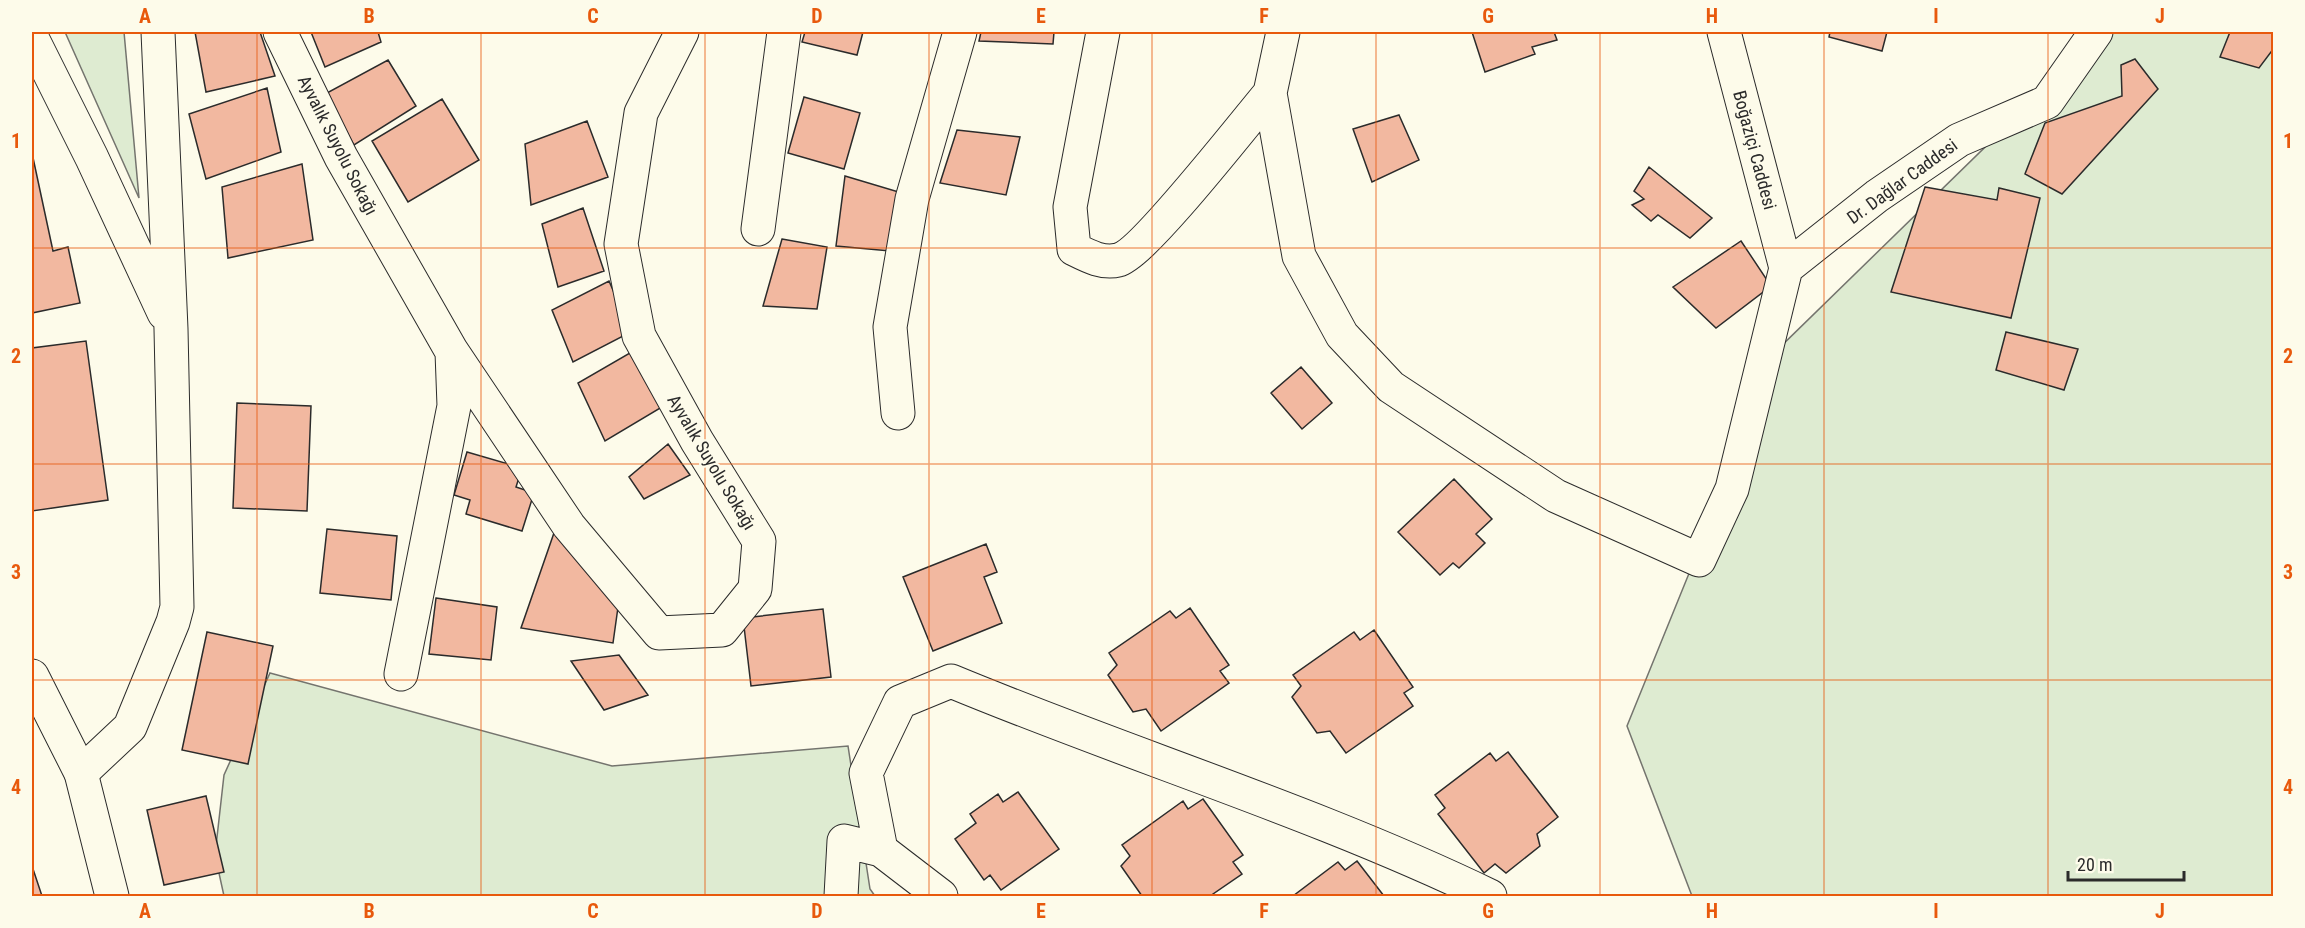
<svg xmlns="http://www.w3.org/2000/svg" width="2305" height="928" font-family="'Roboto Condensed',sans-serif">
<rect width="100%" height="100%" fill="#fdfbea"/>
<path fill="#deebd1" stroke="#74746e" stroke-width="1.5" d="M65,32h59l15,166z
M2103,32h170v864h-581l-65,-170 63,-155 83,-217z
M270,673l342,93 236,-20 22,143 5,7h-651l-9,-41 9,-80z"/>
<path fill="#f2b8a0" stroke="#2b2b2b" stroke-width="1.5" d="M195,32h65l15,44 -69,16z
M311,32h67l3,10 -56,25z
M805,32h58l-6,23 -55,-13z
M981,32h73l-1,12 -74,-3z
M1472,32h82l3,8 -25,7 3,7 -50,18z
M1830,32h57l-5,19 -53,-14z
M2230,32h44v16l-15,20 -39,-11z
M2135,59l23,30 -96,105 -37,-20 20,-51 77,-27 -1,-31z
M388,60l28,46 -62,39 -29,-51z
M267,88l14,64 -75,27 -17,-65z
M804,97l56,16 -16,56 -56,-16z
M442,99l37,61 -71,42 -36,-61z
M1399,115l20,45 -47,22 -19,-53z
M587,121l21,56 -77,28 -6,-61z
M957,130l63,7 -14,58 -66,-12z
M32,153l21,98 15,-4 12,56 -48,10z
M302,164l11,76 -85,18 -6,-71z
M1649,167l63,51 -22,20 -32,-23 -7,6 -19,-16 12,-6 -10,-8z
M845,176l57,17 -12,58 -54,-5z
M1925,187l72,13 2,-12 41,10 -29,120 -120,-26z
M583,208l21,63 -46,16 -16,-63z
M782,239l45,8 -10,62 -54,-3z
M1741,241l30,45 -55,42 -43,-41z
M609,281l22,51 -58,30 -21,-52z
M2006,332l72,17 -14,41 -68,-20z
M86,341l22,159 -76,11v-163z
M635,350l27,57 -57,34 -27,-58z
M1301,367l31,36 -30,26 -31,-36z
M237,403l74,3 -4,105 -74,-3z
M668,444l22,31 -46,24 -15,-22z
M467,452l55,16 -6,19 18,6 -12,38 -56,-17 4,-14 -16,-5z
M1454,479l38,40 -16,15 9,9 -26,25 -6,-5 -13,12 -42,-43z
M327,529l70,7 -6,64 -71,-7z
M555,530l64,70 -6,43 -92,-15z
M986,544l11,28 -13,5 18,46 -69,28 -30,-74z
M436,598l61,9 -6,53 -62,-6z
M1190,608l39,57 -9,6 9,12 -68,48 -15,-22 -13,3 -25,-37 9,-10 -8,-12 61,-42 6,7z
M823,609l8,68 -80,9 -8,-68z
M1374,630l39,57 -9,6 9,13 -67,47 -16,-22 -13,2 -25,-36 9,-11 -8,-11 61,-43 6,8z
M207,632l66,14 -25,118 -66,-14z
M619,655l29,40 -44,15 -33,-49z
M1508,752l50,65 -21,17 3,12 -34,27 -11,-9 -11,9 -46,-59 7,-6 -10,-13 55,-42 6,8z
M1018,792l41,57 -58,41 -11,-15 -6,5 -29,-41 21,-16 -6,-9 28,-20 5,8z
M206,796l18,76 -60,13 -17,-75z
M1203,799l40,56 -10,7 9,12 -32,22h-68l-21,-30 9,-10 -8,-11 61,-44 5,8z
M1357,861l27,35h-91l45,-34 7,8z
M32,866l10,30h-10z"/>
<g fill="none" stroke-linecap="round" stroke-linejoin="round">
<defs>
<path id="minor" d="M280,32l61,125 110,193 118,176 90,107 63,-3 33,-41 4,-48 -62,-100 -58,-105 -18,-92 20,-131 41,-81
M1103,32l-33,175 4,42c14,7 29,15 44,11 25,-6 129,-140 152,-167
M1283,32l-13,61 29,163 43,79 49,52 165,109 143,64 33,-71 54,-221 -62,-236
M32,38l60,120 72,155
M758,229l26,-197
M1786,268l91,-72 82,-56 88,-38 49,-70
M898,413l-8,-86 22,-128 48,-167
M401,674l53,-268 -2,-54
M81,773l49,-46 43,-105 4,-15 -6,-278 -13,-297
M881,850l-15,-77 34,-71 51,-21c178,74 365,131 539,215
M841,896l3,-55 37,9 60,46"/>
<path id="major" d="M32,676l49,97 31,123"/>
</defs>
<use href="#minor" stroke="#2b2b2b" stroke-width="35"/>
<use href="#major" stroke="#2b2b2b" stroke-width="35"/>
<use href="#minor" stroke="#fdfbea" stroke-width="33"/>
<use href="#major" stroke="#fdfbea" stroke-width="33"/>
</g>
<path fill="none" stroke="#e8590c" stroke-width="1.5" stroke-opacity="0.55" d="M257,32v864M481,32v864M705,32v864M929,32v864M1152,32v864M1376,32v864M1600,32v864M1824,32v864M2048,32v864M32,248h2242M32,464h2242M32,680h2242"/>
<g text-anchor="middle" dominant-baseline="central" stroke-width="4.5" stroke-linejoin="round" paint-order="stroke">
<g font-size="18" fill="#2b2b2b" stroke="#fdfbea">
<text transform="translate(338 145) rotate(63)">Ayvalık Suyolu Sokağı</text>
<text transform="translate(1755 150) rotate(75)">Boğaziçi Caddesi</text>
<text transform="translate(1902 181) rotate(-36)">Dr. Dağlar Caddesi</text>
<text transform="translate(712 462) rotate(59)">Ayvalık Suyolu Sokağı</text>
</g>
</g>
<rect width="2305" height="928" fill="none" stroke="#fdfbea" stroke-width="66"/>
<path d="M2068 871v9h116v-9" fill="none" stroke="#2b2b2b" stroke-width="3"/>
<text x="2077" y="871" font-size="18" fill="#2b2b2b" stroke="#fdfbea" stroke-width="4.5" paint-order="stroke">20 m</text>
<rect x="33" y="33" width="2239" height="862" fill="none" stroke="#e8590c" stroke-width="2"/>
<g font-size="20" text-anchor="middle" font-weight="bold" fill="#e8590c">
<text x="145" y="23">A</text>
<text x="369" y="23">B</text>
<text x="593" y="23">C</text>
<text x="817" y="23">D</text>
<text x="1041" y="23">E</text>
<text x="1264" y="23">F</text>
<text x="1488" y="23">G</text>
<text x="1712" y="23">H</text>
<text x="1936" y="23">I</text>
<text x="2160" y="23">J</text>
<text x="16" y="148">1</text>
<text x="2288" y="148">1</text>
<text x="16" y="363">2</text>
<text x="2288" y="363">2</text>
<text x="16" y="579">3</text>
<text x="2288" y="579">3</text>
<text x="16" y="794">4</text>
<text x="2288" y="794">4</text>
<text x="145" y="918">A</text>
<text x="369" y="918">B</text>
<text x="593" y="918">C</text>
<text x="817" y="918">D</text>
<text x="1041" y="918">E</text>
<text x="1264" y="918">F</text>
<text x="1488" y="918">G</text>
<text x="1712" y="918">H</text>
<text x="1936" y="918">I</text>
<text x="2160" y="918">J</text>
</g>
</svg>
